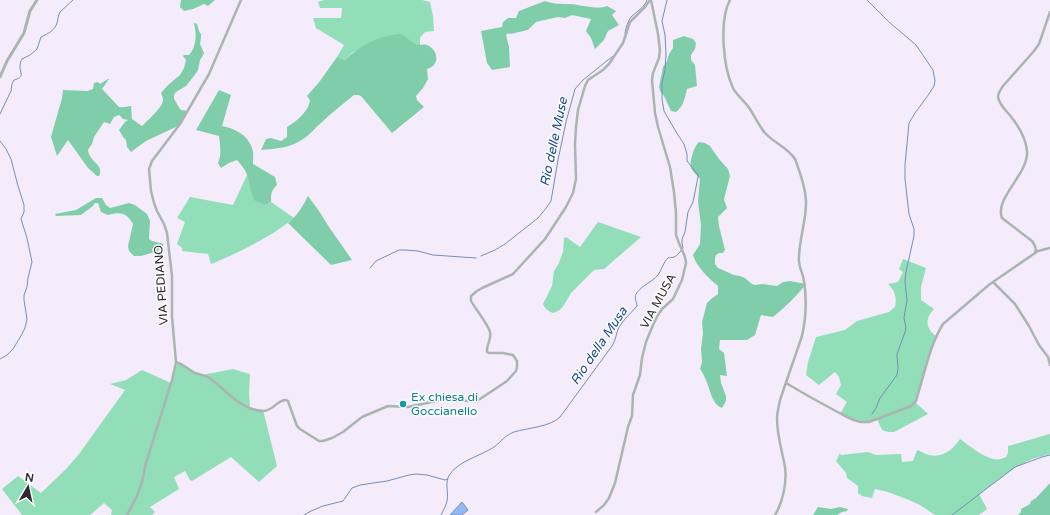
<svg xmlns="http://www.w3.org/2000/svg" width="1050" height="515" font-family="'Varela Round',sans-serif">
<rect width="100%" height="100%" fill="#f4ecfb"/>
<path fill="#91deb9" d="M324,0h98l8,2 3,14 1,15 -9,1 -5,6v7h-3l-12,-9 -52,16 -8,8 -8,-3 7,-12 -28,-17 -3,-10h28l1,-10h-22l-2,-6z
M248,173l17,32 6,-3 23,16c-23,19 -56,35 -83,46l-3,-10 -26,-3v-3l-5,-4 8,-22 -8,-4 13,-21 43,8z
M598,222l43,15 -37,32 -10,1 -23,23 -7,12 -4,5 -7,3c-5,-2 -8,-4 -10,-9l9,-18 2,-15 5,-8 4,-11 1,-14 2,-1 14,10z
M903,259l23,9 -5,19v13l13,9c-9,9 -9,19 2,27l-21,66 13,12 -34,18h-6l-6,-2 -5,-11 -13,3 -24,-8 7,-12 -11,-8 5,-9 -2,-8 -4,-5 -16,13 -13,-10 2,-13 8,-25 29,-7 12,-9 32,-9 6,-5c2,-10 0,-16 -7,-23l10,-2 5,-10 -4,-3z
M177,363l25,12 31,-6 17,5 -1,19 1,15 13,2 14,56 -18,16 -28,-25 -39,24 -2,-1 -5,-9 -11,6 5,12 -29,18 5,5 -3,3h-41l1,-5 -8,-7 -14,12h-68l-20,-26 16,-13 23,17 25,-24 13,-15 46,-64 -15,-6 16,-4 16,-10 29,13z
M1050,434v20l-18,5 -16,8 -37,27 8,15 -8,6h-44l-15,-10 -11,-5 -21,-8 -13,-3 -3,9 -10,-2 -4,-3v-7l-11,-8 -1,-5 -10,-12 4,-8 1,2 27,-3 8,3 25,-1 1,8 11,-1 4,-11c3,1 8,4 12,5 15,3 23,-5 31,-16 10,7 21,17 33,20 5,1 9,0 13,-2l2,-4v-7z"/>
<path fill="#80cea9" d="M181,0h34l-7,6 -4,-2 -11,5 -9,2 -4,-4z
M545,1c8,3 17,3 25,3 11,1 28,6 37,2l9,5 -4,4 7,10 -11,6 -4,9 -9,9 -4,-11 -5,-7 5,-12 -19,-4 -7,3 -7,-1 -22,5 -8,8 -18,4 -2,-1 -2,2 3,12 1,20 -18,3 -5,-7 -6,-32 21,-4 1,-5 5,-4h8l3,-7c9,-3 17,-7 26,-10z
M195,23l2,1 2,7 2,3v4l-1,6 4,9 -2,4 -2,3 -2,10 -4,6 -8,10 -10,6 -2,3v4c3,4 4,8 7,11l7,1 -8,14 -34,16 -15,11 -4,-5 -1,-7 -3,-3 -4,-7 6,-8 3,-2 -5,-1 -4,-4 -5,2 -4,7 -6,-2 -10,15 -2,7 -4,6c0,1 1,5 2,6 4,7 14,11 9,20h-2l-9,-8 -20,-28 -11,16 -6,-19 11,-39 1,-8 24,1 6,-2 1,-6 4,-1 2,2 8,-5h1l-7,10 1,1 16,17c5,1 7,-1 12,-1l1,13 10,7c5,-5 21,-19 21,-26 0,-2 -1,-5 -2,-7l7,-8 12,-10 4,-7 2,-8 -3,-4 1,-1h5c7,-7 8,-21 5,-31z
M400,34l5,2 12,9c3,0 7,-1 10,0 12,5 13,21 0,24l1,10 -5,9 -7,8 1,4 7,7 -32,26 -31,-37 -3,-1h-4c-11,9 -23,18 -33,28 -7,6 -13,14 -21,18 -11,7 -27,8 -39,9l5,-11 5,-1 10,3 6,-4v-10c9,-5 22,-16 23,-27l-3,-4 13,-15 17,-24 8,3c15,-15 33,-24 55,-26z
M684,36l9,3 3,4 -1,6 -4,6v5l4,5 2,21 -10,3c-2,9 -4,18 -11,23l-5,-1 -7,-15 -4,-5 -1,-4 4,-20 4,-6 2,-7 4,-6v-8z
M219,90l12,5 -9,31c12,2 26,9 30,22 2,5 1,11 1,16l22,13 2,8c-6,6 -6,8 -6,17l-6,3 -11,-5 -2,-7 -1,-1c-2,-15 -4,-21 -14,-32l-8,3 -8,5 -3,-5c4,-9 2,-17 1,-27l-23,-6z
M699,142l6,1 5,3 9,13 9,10 2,7 -6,23 3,9 -9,9 1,9 6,24 -2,3h-4l-3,2 -1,3v6l3,4 16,7 6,1 5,2 7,6 3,1 7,-1 15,2 6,-4 7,-1 16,3c-10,13 -21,23 -33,33l-12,-2 -6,20 -8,5h-27l-1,9 5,4 3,23 -7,-1 1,8 5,13v5l-4,7c-11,-4 -12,-21 -17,-30 -1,-3 -3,-6 -5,-9l2,-7 -1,-13 2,-16 -1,-11 5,-19 4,-4 7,-5v-8c-9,-7 -22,-20 -25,-31l7,-11 1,-19 -3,-23 2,-23c-3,-4 -7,-7 -9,-11 -2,-6 3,-22 8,-26z
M308,196l11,15 10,16 23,33 -21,5 -43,-42c9,-7 15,-17 20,-27z
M96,198h6l4,7 4,3 19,-5 6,2 12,9 3,7 -1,18 3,2 12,3 -6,7 -17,5h-7l-5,-5 -1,-5 5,-22c-7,-12 -13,-12 -25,-9l-7,-3 -3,-9h-3l-2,3 -12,9 -25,1 -1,-2 21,-4z
M1050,483v32h-32l3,-3v-3l9,-5 1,-3 5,-3z
M818,507l13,2 9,-2 8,2 -1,2 -5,1 -5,3h-24z"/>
<path fill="#92b9f4" stroke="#748eb9" d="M462,502l6,8 -6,5h-12z"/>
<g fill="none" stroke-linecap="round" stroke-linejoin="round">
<path stroke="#748eb9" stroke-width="1" d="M867,0l22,22 27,23 17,25 2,11 -1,5 -5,8 -14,19 -6,10 -4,42v14l4,35 5,15v7l-8,36 -1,9 2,19 -3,18 2,10 -1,4 -8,22 1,14 -1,7 -17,23 -4,10 -4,6
M625,33c1,-6 3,-12 6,-16 6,-6 13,-9 16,-17
M0,114l11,-23 1,-7 2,-4c11,-3 6,-6 6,-14 0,-3 1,-5 2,-7l8,-4 7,-6 4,-12c7,-3 14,-7 16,-14 1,-4 1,-7 3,-11l13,-12
M0,141l6,8 5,10 7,27 6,19v7l-3,7 6,19 5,24 -4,16 -1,9 -3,8v5l3,19 -2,9 -3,6 -9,15 -6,6 -7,4
M481,256l14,-6 10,-6 33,-26 9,-11 4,-6 7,-41 8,-38 9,-33 8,-9 30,-24
M370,268l6,-7 23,-11h6l13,1 15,4 43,3
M304,515l7,-4 12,-5 20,-5 9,-13 8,-3 27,-4 22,-6 7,-1 11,1 18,5 3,-1
M441,515c2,-4 5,-9 6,-14 2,-9 -3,-19 3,-27 10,-14 31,-18 44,-27 8,-6 10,-11 20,-15 13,-4 36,-5 46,-15l52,-71c4,-6 4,-13 7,-19 5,-8 12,-14 18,-21 0,-4 -3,-8 -1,-12 6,-9 16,-12 22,-19 3,-4 6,-14 10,-17 2,-1 3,0 6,-1 3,-1 7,-6 9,-9l-1,-5v-4l3,-7 3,-20 5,-10 5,-25v-2l-11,-14v-7l-3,-10 -6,-9 -10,-17 -4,-7 -2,-12v-16l3,-13 1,-16 -1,-19 -3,-14 5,-21
M952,515l63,-48 27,-10 8,-2"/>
<path stroke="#abb4b1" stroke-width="2.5" d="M730,0c-11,20 -7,67 3,88 4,8 12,13 17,21 5,8 9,17 15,24 9,10 22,14 30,26 5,13 11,31 11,44 0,19 -7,37 -7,55 -1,8 4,15 5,23 3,19 2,37 -2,55l-22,64c-1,6 -3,12 -3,19 0,16 5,32 8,48 2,15 -2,35 -10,48
M1035,252l1,-2 -1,-4 -3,-5 -30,-23c-8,-20 27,-44 25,-67 -1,-12 -8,-24 -15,-33 -5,-7 -13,-13 -14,-21 0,-4 3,-8 5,-11l31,-35 5,-7 11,-32
M993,282l22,22 14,22 10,19 9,12 2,8
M176,362c7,2 13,8 19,11 6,2 12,2 17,7 16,12 30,31 52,31 10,-1 13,-11 22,-11l2,1 1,3 8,22 3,3 19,12h4l9,-3 11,-6 19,-15 26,-11 20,1 33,-7 29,1h6l4,-2 27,-18 9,-10 1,-4v-6l-4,-6 -10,-2h-14l-2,-1c-1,-7 5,-13 3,-20 -1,-6 -15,-24 -19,-31v-5l6,-5 5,-3 31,-14 32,-35 21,-32 7,-14 3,-14 -1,-35 1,-17 2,-17 7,-24 3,-6 15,-10 6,-6 14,-21 7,-21 15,-15 5,-7
M786,383l24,14 35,19 9,4 7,2h8l42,-16 5,-5 2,-7c7,-23 12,-49 25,-70l47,-40 48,-33 12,-3
M596,512l8,-7 5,-7 6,-15 13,-56 4,-11 1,-21 7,-20 2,-17 4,-16 7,-17 5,-10 4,-6 11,-10 9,-19 4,-17 -1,-6 -6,-14 -3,-8v-22l-2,-21 -4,-25 -12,-40 -3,-14 -3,-33 1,-7 6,-15 1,-8 -2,-16 -7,-34
M127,515l10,-19 5,-14 4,-19 26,-83 4,-18 -4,-45v-41l-5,-43 -3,-9 -7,-13 -3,-8 -3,-12 -2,-22 3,-8 28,-37 29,-50 32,-74"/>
<path stroke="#abb4b1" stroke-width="3" d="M0,77l7,-16 17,-28 6,-22 7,-11"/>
</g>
<circle fill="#0f9aa8" stroke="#fdfdfd" stroke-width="1.5" cx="403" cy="404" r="4"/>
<g text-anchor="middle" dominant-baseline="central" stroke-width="3" stroke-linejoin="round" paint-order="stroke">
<g font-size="12" fill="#2d2a30" stroke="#fdfdfd">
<text transform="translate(161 285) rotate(-94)">VIA PEDIANO</text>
<text transform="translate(658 301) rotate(-61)">VIA MUSA</text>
</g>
<g font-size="12" fill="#0d838f" stroke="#fdfdfd" text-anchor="start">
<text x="411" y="397">Ex chiesa di<tspan x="411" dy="14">Goccianello</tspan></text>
</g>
<g font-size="13" font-style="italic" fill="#1d4c91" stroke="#fdfdfd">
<text transform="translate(554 142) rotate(-78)">Rio delle Muse</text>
<text transform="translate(599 346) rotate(-56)">Rio della Musa</text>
</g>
</g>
<g transform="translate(28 487) rotate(9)" stroke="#fdfdfd" stroke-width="3" paint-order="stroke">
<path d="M0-3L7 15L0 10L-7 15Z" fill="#2d2a30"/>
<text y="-6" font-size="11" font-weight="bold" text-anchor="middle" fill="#2d2a30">N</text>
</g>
</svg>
